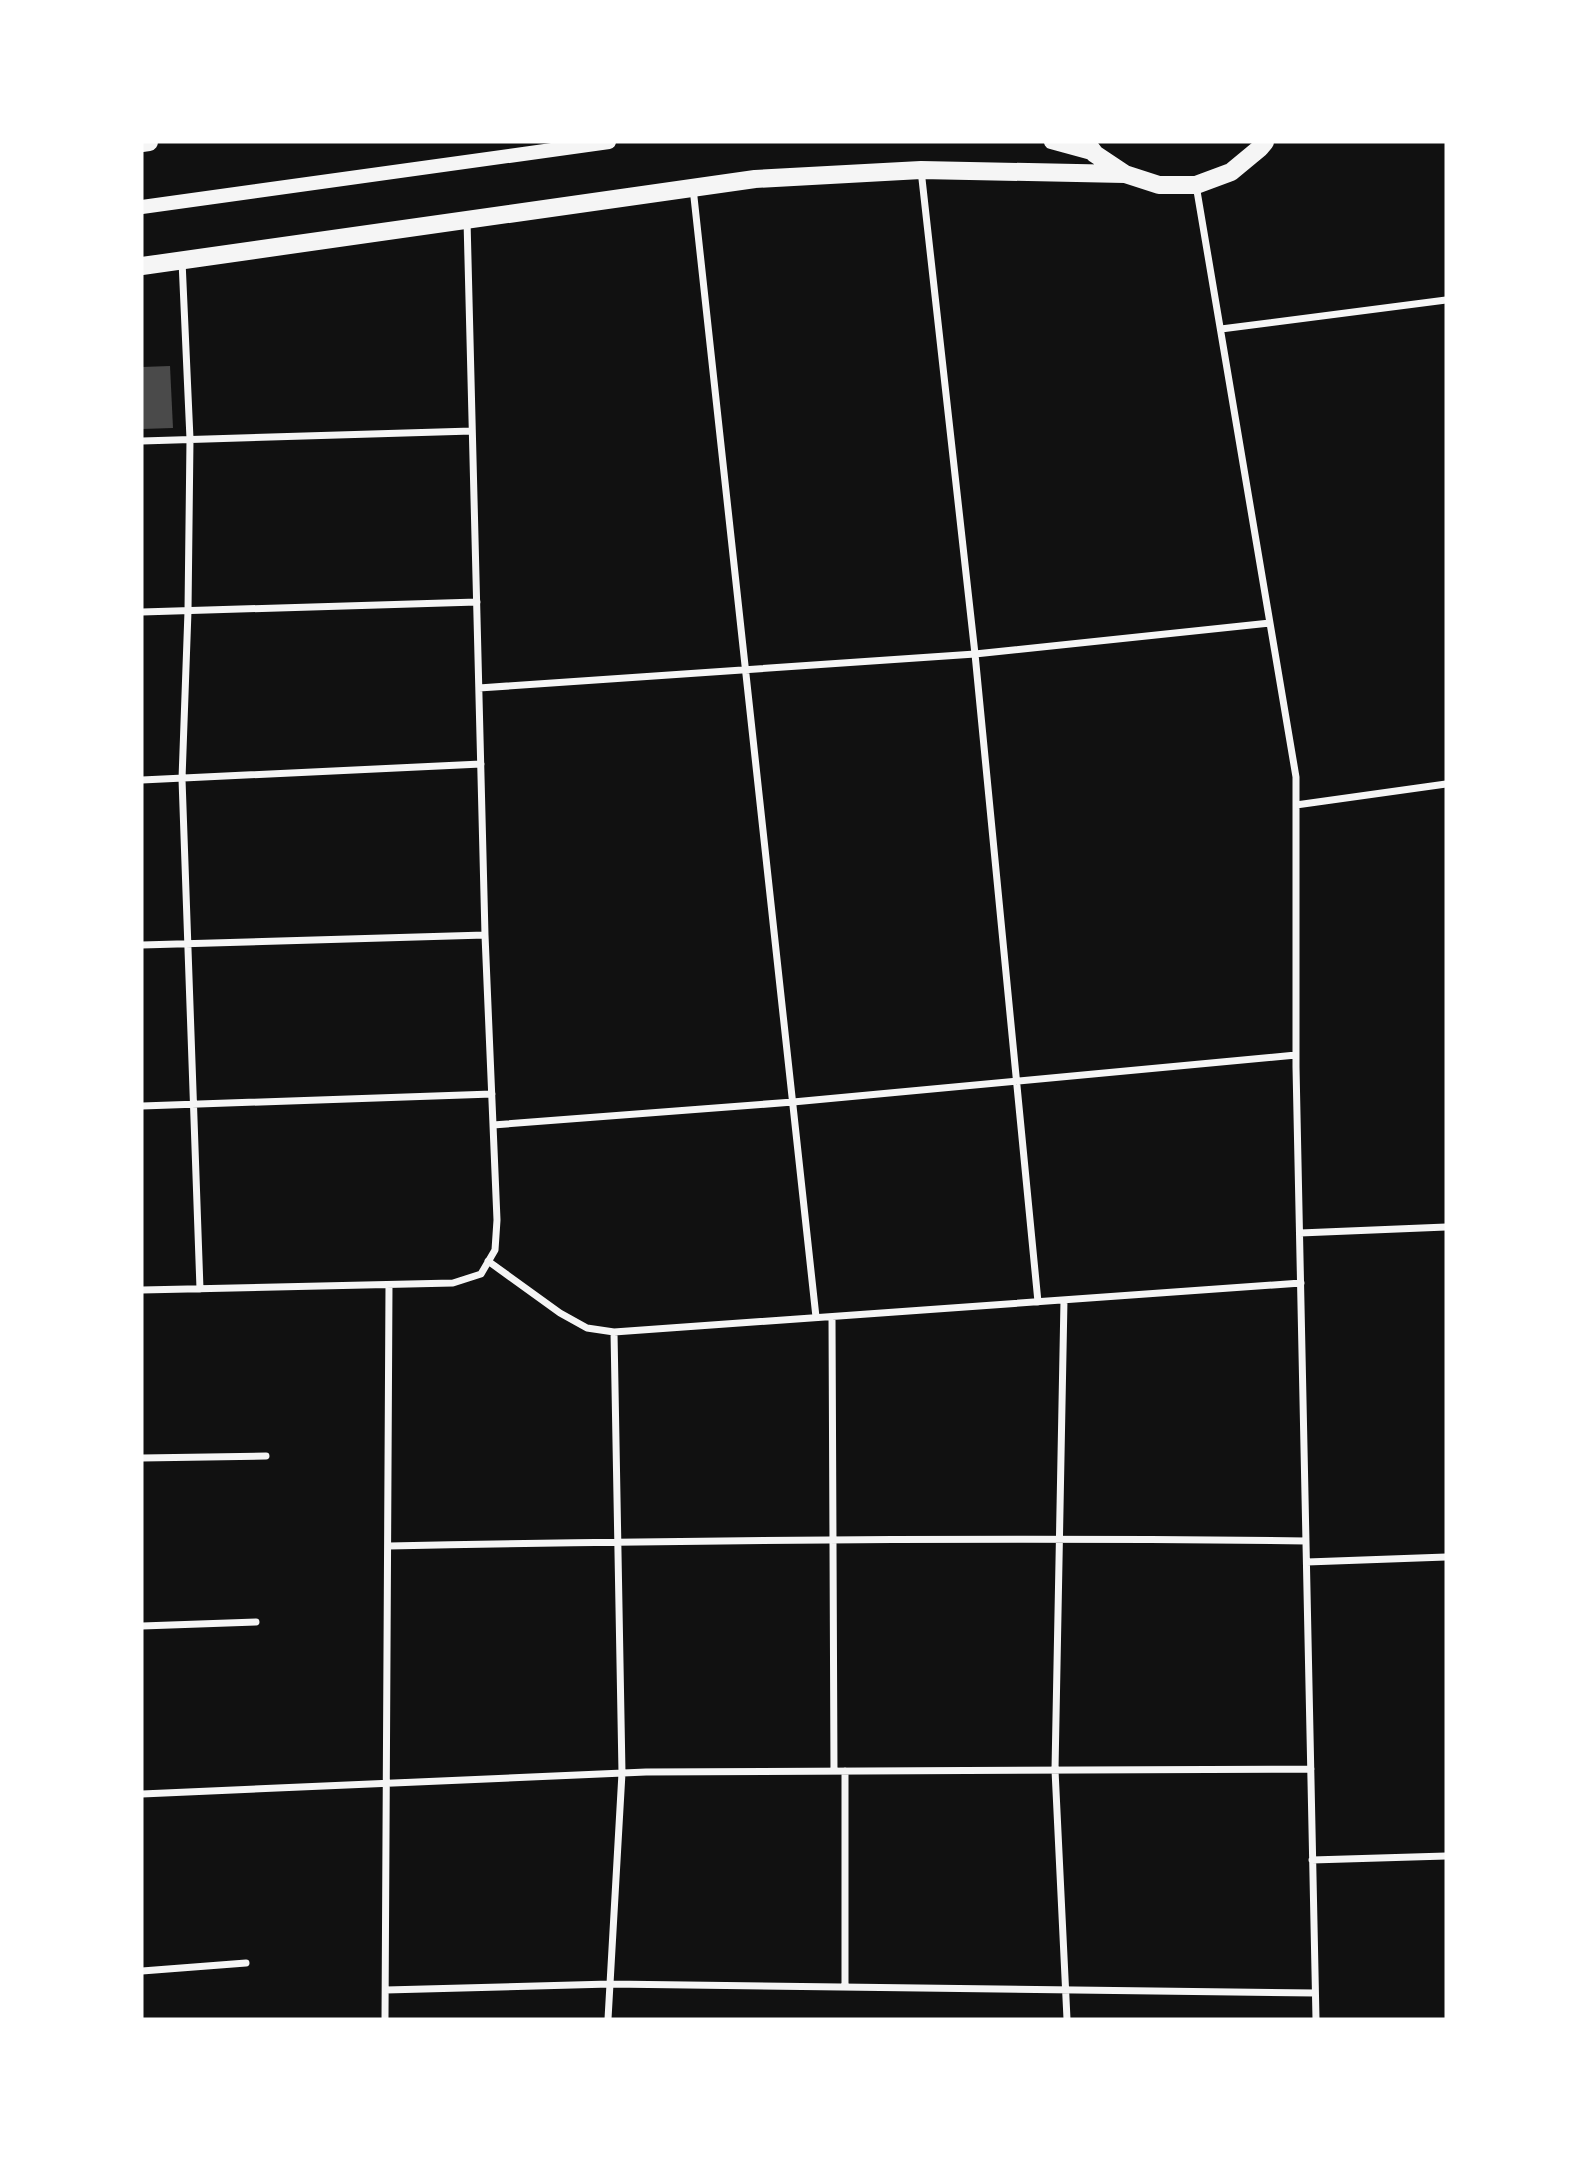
<svg xmlns="http://www.w3.org/2000/svg" width="1588" height="2161" font-family="'PT Sans Narrow',sans-serif">
<rect width="100%" height="100%" fill="#111"/>
<path fill="#4a4a4a" d="M170,366l3,62 -31,1v-62z"/>
<g fill="none" stroke-linecap="round" stroke-linejoin="round">
<path stroke="#f5f5f5" stroke-width="7" d="M921,170l54,484 63,648
M1196,185l100,592v290l20,952
M693,188l123,1129
M182,261l8,178 -2,172 -6,168 18,510
M1221,329l225,-29
M142,441l330,-10
M142,612l335,-10
M479,688l496,-34 295,-31
M142,780l339,-16
M1296,805l150,-21
M142,945l343,-10
M142,1106l350,-12
M493,1125l300,-23 503,-47
M1300,1233l146,-6
M488,1261l72,52 27,15 27,4 687,-49
M142,1290l311,-7 28,-9 14,-24 2,-30 -12,-285 -18,-715
M1064,1300l-9,470 12,249
M832,1317l2,454
M142,1458l124,-2
M389,1546c306,-6 611,-9 917,-5
M1307,1562l139,-5
M142,1626l114,-4
M845,1771v216
M142,1794l504,-22 665,-3
M1312,1860l134,-4
M142,1971l104,-8
M386,1990l224,-6 705,9
M385,2019l4,-734
M608,2019l14,-246 -8,-441"/>
<path stroke="#f5f5f5" stroke-width="14" d="M1051,142l44,12
M142,207l467,-65"/>
<path stroke="#f5f5f5" stroke-width="18" d="M1086,142l9,12 30,20
M142,143l7,-1
M142,266l613,-87 166,-9 204,4 34,11h37l35,-13 29,-24 5,-6"/>
</g>
<rect width="1588" height="2161" fill="none" stroke="#ffffff" stroke-width="287"/>
</svg>
